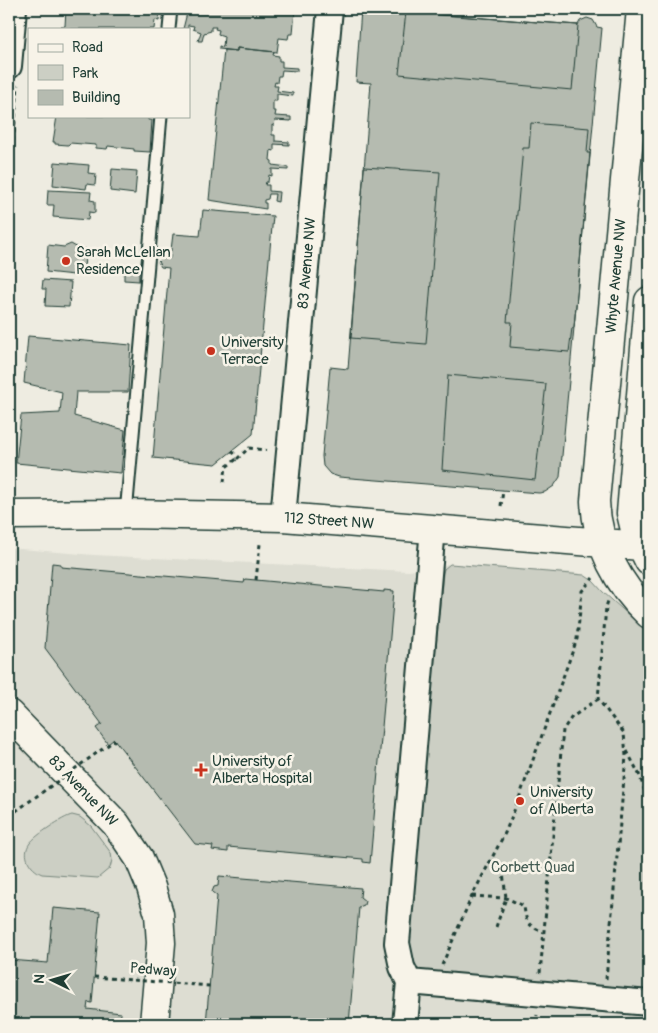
<svg xmlns="http://www.w3.org/2000/svg" width="658" height="1033" font-family="Pangolin,sans-serif">
<rect width="100%" height="100%" fill="#eeece1"/>
<filter id="ink" filterUnits="userSpaceOnUse"><feTurbulence type="fractalNoise" baseFrequency=".02" numOctaves="2"/><feDisplacementMap in="SourceGraphic" scale="10" xChannelSelector="R" yChannelSelector="G"/><feConvolveMatrix kernelMatrix="1 2 1 2 8 2 1 2 1" color-interpolation-filters="sRGB"/></filter>
<g filter="url(#ink)">
<path fill="#ddddd2" d="M9,548l85,7 315,16 41,-7 128,9 15,8 10,11 46,41v391h-640z"/>
<path fill="#cccfc4" stroke="#76867c" d="M450,564l134,11 9,6 10,11 46,41v362l-223,-22c-12,-6 -15,-14 -18,-27l35,-373 1,-4z
M72,815l8,2 11,9 20,27 1,7 -2,8 -12,10 -56,-4c-12,-5 -21,-19 -12,-31 6,-8 33,-26 42,-28z"/>
<path fill="#b5bbb0" stroke="#1f3d34" d="M66,9h94l-1,12 -4,-1 -1,9h-94l1,-3h4z
M188,9h107l-2,25h-4l-1,5 -9,-1 -2,14 -40,-4v3l-18,-2v-3l4,1 1,-11 -6,-2 1,-4 -4,-1 1,-2h-5v4l-7,2 -2,8h-4l3,-9 -8,-3 1,-3 -6,-1v4h-5z
M361,9l217,16 2,-4 7,-3 6,2 4,7 5,1 -42,449 -6,9 -9,6 -6,1 -200,-16 -9,-3 -7,-8 -1,-10 8,-89 18,2 23,-286 -15,-1z
M406,12l172,13 -6,65 -173,-16z
M237,48l37,4 -1,3 6,1v5h3v6l15,1v3l-15,-1 -1,6h-3l-1,7 -2,-1 -1,4h4l-1,5 16,2v3l-16,-2v7h-4v10h3l-1,5 16,1v4l-16,-1 -1,6 -2,-1v10h3v6l14,1v3l-15,-1v7l-3,-1 -1,10 2,1v4l16,2v3l-16,-1v7l-3,-1 -1,7h-2l-1,3h4v6l10,1 -1,10 -4,-1 1,-7h-6l-1,5 -4,1v3h2v6l-57,-9 15,-150 13,1z
M57,116h91v4h4l-2,32 -16,-1v-2l-26,-3 -1,3 -11,-1v-3l-26,-2 -2,2 -13,-1v-2h-2z
M531,123l58,5 -2,25h3l-16,175h-2l-3,24 -59,-5 2,-25h-5l16,-174h6z
M55,162l34,3 -1,8 8,1 -1,11 -8,-1 -1,5 -33,-4z
M364,167l76,5 -14,172 -75,-6z
M112,169l25,2 -2,23 -25,-3z
M48,190l43,2 -1,8 5,1v12l-6,-1 -1,8 -35,-3 1,-12h-7z
M203,210l70,6 -20,218 -37,30 -63,-6 16,-190 -8,-1 -3,-5 4,-4h8l3,-24 27,2z
M71,244l7,4 8,1 -3,27 -37,-4 2,-27 16,2z
M124,269l15,1v11l-15,-1z
M43,280l28,2 -2,25 -24,-1 1,-17h-4z
M28,336l103,9 -3,47h-52l-2,24 51,14 -4,43 -105,-10 5,-48 39,-2 2,-21 -38,-9z
M448,375l98,9 -11,96 -93,-10z
M52,563l9,1v3l183,16 1,-4 139,13v-2l10,1 -24,272 -7,-1v-3l-135,-12v5l-16,-2 1,-4 -18,-2 -81,-105 -6,5 -12,-16 6,-4 -57,-76z
M219,876l142,12 -1,9 5,4 -1,4 -5,2 -10,117h-143l11,-128 -5,-4 2,-5 4,-1z
M53,908l47,4 -8,91 -4,-1 -1,7 34,4 -1,11h-111v-64l39,3z"/>
<g fill="none" stroke-linecap="round" stroke-linejoin="round">
<defs>
<path id="service" d="M169,29l2,-20
M126,514l35,-398"/>
<path id="minor" d="M9,66l5,-57
M283,517l47,-508
M409,982l240,21
M405,1024l4,-42 -7,-15 -5,-24 36,-415"/>
<path id="tertiary" d="M9,714l107,110 23,34 12,29 8,27 2,29 -7,81"/>
<path id="secondary" d="M641,9l-46,492c2,44 23,84 54,113
M9,515l117,-1 157,3 358,29
M649,561l-13,-27 -5,-21 18,-212"/>
</defs>
<use href="#service" stroke="#1f3d34" stroke-width="15"/>
<use href="#minor" stroke="#1f3d34" stroke-width="28"/>
<use href="#tertiary" stroke="#1f3d34" stroke-width="31"/>
<use href="#secondary" stroke="#1f3d34" stroke-width="31"/>
<path stroke="#1f3d34" stroke-width="3" stroke-dasharray="4 4" stroke-linecap="butt" d="M9,189l9,-104
M232,451l6,7 11,-10 17,2
M224,482l2,-15 12,-9
M501,506l2,-16
M256,580l4,-36
M627,751l12,23 10,29
M472,896l34,2 18,8c2,17 4,20 20,26
M496,927l10,-29 -3,-26
M442,965l30,-69 33,-63 13,-32 59,-162 5,-48 11,-13
M540,973l23,-243 8,-12 27,-19
M606,979l20,-223 -2,-23 -26,-34 8,-92 2,-6
M536,1024l1,-9"/>
<use href="#service" stroke="#f7f3e8" stroke-width="11"/>
<use href="#minor" stroke="#f7f3e8" stroke-width="24"/>
<use href="#tertiary" stroke="#f7f3e8" stroke-width="28"/>
<use href="#secondary" stroke="#f7f3e8" stroke-width="28"/>
<path stroke="#1f3d34" stroke-width="3" stroke-dasharray="4 4" stroke-linecap="butt" d="M9,816l106,-76
M94,977l116,9"/>
</g>
</g>
<g fill="#c8321e" stroke="#f7f3e8" stroke-width="2">
<circle cx="66" cy="261" r="5"/>
<circle cx="211" cy="351" r="5"/>
<path d="M198.5 762.5h5v5h5v5h-5v5h-5v-5h-5v-5h5z"/>
<circle cx="520" cy="801" r="5"/>
</g>
<g text-anchor="middle" dominant-baseline="central" stroke-width="5" stroke-linejoin="round" paint-order="stroke">
<g font-size="15" fill="#1f3d34" stroke="#f7f3e8" text-anchor="start">
<text x="76" y="252">Sarah McLellan<tspan x="76" dy="17">Residence</tspan></text>
<text x="221" y="342">University<tspan x="221" dy="17">Terrace</tspan></text>
<text x="212" y="761">University of<tspan x="212" dy="17">Alberta Hospital</tspan></text>
<text x="530" y="792">University<tspan x="530" dy="17">of Alberta</tspan></text>
</g>
<g font-size="15" fill="#1f3d34" stroke="#f7f3e8">
<text transform="translate(307 263) rotate(-85)">83 Avenue NW</text>
<text transform="translate(616 276) rotate(-85)">Whyte Avenue NW</text>
<text transform="translate(329 521) rotate(4)">112 Street NW</text>
<text transform="translate(83 791) rotate(46)">83 Avenue NW</text>
<text transform="translate(153 970) rotate(5)">Pedway</text>
</g>
<g font-size="15" fill="#425a51" stroke="#f7f3e8">
<text x="533" y="867">Corbett Quad</text>
</g>
</g>
<rect width="658" height="1033" fill="none" stroke="#f7f3e8" stroke-width="30"/>
<rect x="15" y="15" width="628" height="1003" fill="none" stroke="#1f3d34" stroke-width="2" filter="url(#ink)"/>
<rect x="28" y="28" width="162" height="90" fill="#f7f3e8" stroke="#a1aaa0"/>
<rect x="38" y="44" width="25" height="8" fill="#f7f3e8" stroke="#a1aaa0"/>
<text x="72" y="52" font-size="15" fill="#1f3d34">Road</text>
<rect x="38" y="65" width="25" height="15" fill="#cccfc4" stroke="#a1aaa0"/>
<text x="72" y="78" font-size="15" fill="#1f3d34">Park</text>
<rect x="38" y="90" width="25" height="15" fill="#b5bbb0" stroke="#a1aaa0"/>
<text x="72" y="102" font-size="15" fill="#1f3d34">Building</text>
<g transform="translate(52 980) rotate(275)" stroke="#f7f3e8" stroke-width="4" paint-order="stroke">
<path d="M0-4L9 19L0 12L-9 19Z" fill="#1f3d34"/>
<text y="-8" font-size="14" font-weight="bold" text-anchor="middle" fill="#1f3d34">N</text>
</g>
</svg>
